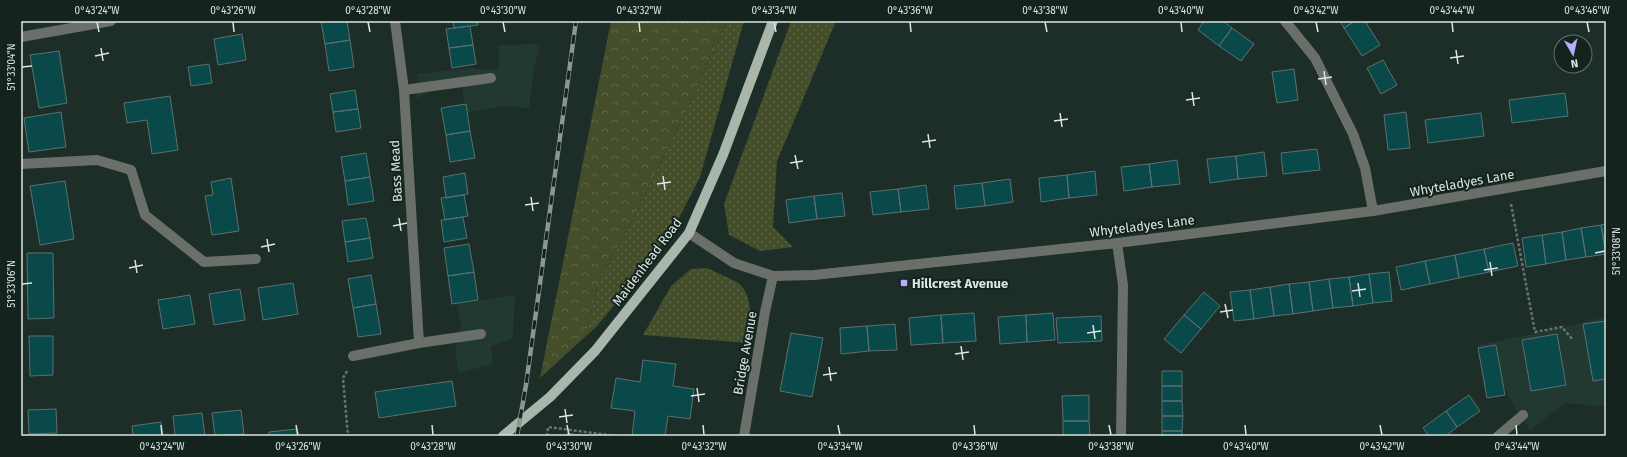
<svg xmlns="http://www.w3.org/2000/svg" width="1627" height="457" font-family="'Fira Sans',sans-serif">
<defs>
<pattern id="grass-dots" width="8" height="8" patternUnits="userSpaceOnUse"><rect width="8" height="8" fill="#444e2a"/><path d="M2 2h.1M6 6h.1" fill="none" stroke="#5e6749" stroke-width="1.8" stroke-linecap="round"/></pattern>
<pattern id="forest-crowns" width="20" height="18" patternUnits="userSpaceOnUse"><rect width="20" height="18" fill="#444e2a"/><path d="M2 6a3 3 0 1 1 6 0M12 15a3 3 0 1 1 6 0" fill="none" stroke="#5e6749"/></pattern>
</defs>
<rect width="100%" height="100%" fill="#1d2d27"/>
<path fill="#213931" d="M540,44l-7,30 -4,34 -27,-2 -36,7 -5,-32 -17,2 -27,16v-25l54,-6 28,2v-25z
M515,295l-2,44 -22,7 2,18 -34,9 -4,-20 6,-28 -4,-21z
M1606,317v90l-40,-4 -36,27 -16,-23 -12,-25 -18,3 -6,-40 74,-15z"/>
<path fill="url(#grass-dots)" d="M727,21h17l-44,156 -22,43 -31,46 -51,61 -11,10 14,-56 34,-61 55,-113z
M791,21h45l-59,140 -4,66 20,20 -33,4 -31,-16 -5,-31z
M707,268c10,5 21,9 31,15 16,11 12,43 12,60l-107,-8 28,-49 20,-17z"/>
<path fill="url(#forest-crowns)" d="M611,21h116l-39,86 -55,113 -34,61 -14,56 -45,41z"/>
<path fill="#0a4949" stroke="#5c7070" d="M321,21h26l3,19 -25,4z
M453,21h24l1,4 -24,3z
M1204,21h19l9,7 -13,18 -21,-16z
M1340,21h15l-11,7z
M1355,21h10l15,24 -18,11 -18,-28z
M470,26l3,19 -24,3 -3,-19z
M1232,28l22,16 -13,17 -22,-15z
M242,34l4,26 -28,5 -4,-26z
M350,40l4,27 -25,4 -4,-27z
M473,45l3,19 -24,4 -3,-20z
M59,51l8,52 -28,5 -9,-53z
M1383,60l14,25 -16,9 -14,-26z
M209,64l3,19 -21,3 -3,-19z
M1294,69l4,31 -21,3 -5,-31z
M355,90l3,19 -25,3 -3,-18z
M1565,93l3,23 -56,7 -3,-23z
M170,96l8,54 -26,4 -5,-34 -20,3 -3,-20z
M466,104l4,27 -24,4 -5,-27z
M358,109l3,19 -25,4 -3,-20z
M61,112l5,35 -37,5 -5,-34z
M1406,112l4,36 -22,2 -4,-35z
M1481,113l3,23 -56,7 -3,-23z
M470,131l5,27 -25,4 -4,-27z
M1317,149l3,21 -37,4 -2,-21z
M1264,152l3,24 -29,3 -2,-23z
M366,153l4,24 -25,4 -4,-24z
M1236,156l2,23 -28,4 -3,-24z
M1177,160l3,24 -28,3 -3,-23z
M1149,164l3,23 -28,4 -3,-24z
M1095,171l2,24 -28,3 -2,-23z
M465,173l3,21 -22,4 -3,-21z
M1067,175l2,23 -28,4 -2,-24z
M370,177l4,24 -26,4 -3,-24z
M231,178l8,53 -27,4 -7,-39 8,-1 -2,-13z
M1010,179l3,23 -28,4 -3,-23z
M65,181l9,58 -34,6 -10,-59z
M982,183l3,23 -29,3 -2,-23z
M926,185l3,24 -28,3 -3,-23z
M898,189l3,23 -28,3 -3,-23z
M842,193l3,23 -28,3 -3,-23z
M464,195l4,21 -23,4 -4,-22z
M814,196l3,23 -28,4 -3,-23z
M463,217l4,21 -23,4 -3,-22z
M366,218l4,20 -25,4 -3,-21z
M1606,224v29l-5,-28z
M1601,225l5,29 -20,3 -5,-29z
M1581,228l5,29 -20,3 -4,-28z
M1562,232l4,28 -20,4 -4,-29z
M1542,235l4,29 -20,3 -4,-29z
M370,238l3,20 -25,4 -3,-20z
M1513,243l5,23 -29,6 -5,-23z
M469,244l5,28 -26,4 -4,-28z
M1484,249l5,23 -30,6 -4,-23z
M27,253h26l1,65 -26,1z
M1455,255l4,23 -29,6 -5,-23z
M1425,261l5,23 -29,6 -5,-23z
M474,272l4,28 -26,4 -4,-28z
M1389,272l3,29 -19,2 -4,-29z
M1369,274l4,29 -20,3 -4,-29z
M371,275l5,29 -23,4 -5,-29z
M1349,277l4,29 -20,2 -4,-29z
M1329,279l4,29 -20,3 -4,-29z
M1309,282l4,29 -20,3 -4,-30z
M293,283l5,31 -35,6 -5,-32z
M1289,284l4,30 -19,2 -4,-29z
M1270,287l4,29 -20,3 -4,-29z
M240,289l5,31 -31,5 -5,-31z
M1250,290l4,29 -20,2 -4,-29z
M1204,292l16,14 -19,23 -17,-14z
M190,295l5,29 -32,5 -5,-29z
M376,304l5,30 -23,3 -5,-29z
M974,313l2,28 -33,2 -2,-28z
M1053,313l2,27 -28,2 -1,-27z
M941,315l2,28 -32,2 -2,-27z
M1026,315l1,27 -27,2 -2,-27z
M1184,315l17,14 -20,24 -17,-14z
M1101,316l1,25 -44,2 -2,-25z
M1606,321v58l-13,2 -10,-57z
M895,324l2,26 -28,1 -2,-25z
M867,326l2,25 -28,3 -1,-26z
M791,333l32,5 -11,59 -32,-6z
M1557,334l9,51 -35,6 -9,-51z
M29,336h24v39l-23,1z
M1496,345l9,50 -18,3 -9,-50z
M643,360l33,4 -3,22 21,3 -4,30 -22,-3 -3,20h-33l3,-25 -24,-3 5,-30 24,4z
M1162,371h20v15h-20z
M452,381l4,25 -77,12 -4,-26z
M1162,386h20v15h-20z
M1089,395v26h-26l-1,-25z
M1469,395l11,16 -23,16 -11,-16z
M1162,401h20l1,15h-21z
M56,409l1,24 -28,1 -1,-24z
M241,410l3,24 -29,2 -3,-23z
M1446,411l11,16 -11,9h-17l-6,-8z
M202,413l3,23h-30l-2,-20z
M1162,416h21l-1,15h-20z
M1063,421h26l1,15h-27z
M161,422l2,14h-30l-1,-10z
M296,429l1,7h-28v-4z
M1162,431h20v5h-20z
M567,433l19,3h-19z"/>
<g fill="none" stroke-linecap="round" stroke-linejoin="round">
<path stroke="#66746f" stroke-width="2.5" stroke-dasharray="3 2" stroke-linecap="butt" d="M1511,204l24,128 27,-5 11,13
M347,371l-4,7 5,58
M547,436l1,-9 68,9"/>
<path stroke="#6a6f6a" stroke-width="10" d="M395,21l9,69 15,253
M1285,21l30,37 38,76 12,34 8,43
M21,37l90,-16
M404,90l87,-12
M21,164l76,-4 34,10 14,45 59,47 52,-3
M689,233l45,30 39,13 41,-1 303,-32 256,-32 233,-40
M1117,243l6,42 -2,151
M353,356l66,-13 62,-9
M744,436l21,-124 8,-36
M1498,436l25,-21"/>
<path stroke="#aab6ab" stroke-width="10" d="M503,436l47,-39 45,-46 94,-118 34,-78 50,-134"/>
<defs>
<path id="rail" d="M517,436l9,-51 50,-364"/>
</defs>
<use href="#rail" stroke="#8a9792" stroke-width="4.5"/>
<use href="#rail" stroke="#14231e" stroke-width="3" stroke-dasharray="9" stroke-linecap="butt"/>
</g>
<path fill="none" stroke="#dbe5e1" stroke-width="1.5" d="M97,22l2,10M233,22l1,10M368,22l2,10M503,22l2,10M639,22l1,10M774,22l2,10M910,22l1,10M1045,22l2,10M1181,22l1,10M1316,22l2,10M1452,22l1,10M1587,22l2,10M101,48l2,13M1456,50l2,14M95,56l14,-3M1450,58l14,-2M22,67l10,-1M1324,71l2,14M1318,79l14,-2M1192,92l2,14M1186,100l14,-2M1060,113l2,14M1054,121l14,-2M928,134l2,14M922,142l14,-2M795,155l3,14M790,163l13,-2M663,176l2,14M657,184l14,-2M531,197l2,14M525,205l14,-2M399,218l2,13M393,226l14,-3M267,239l2,13M261,247l14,-3M1595,253l10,-2M135,260l2,13M1490,262l2,14M129,268l14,-3M1484,270l14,-2M1358,283l2,14M22,284l10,-1M1352,291l14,-2M1225,304l3,14M1220,312l13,-2M1093,325l2,14M1087,333l14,-2M961,346l2,14M955,354l14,-2M829,367l2,14M823,375l14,-2M697,388l2,14M691,396l14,-2M565,409l2,14M559,417l14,-2M161,425l1,10M296,425l2,10M432,425l1,10M567,425l2,10M703,425l1,10M838,425l2,10M974,425l1,10M1109,425l2,10M1245,425l1,10M1380,425l2,10M1516,425l1,10"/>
<rect fill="#b9abf7" stroke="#14231e" stroke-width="1.5" x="900" y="279" width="8" height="8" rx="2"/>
<g text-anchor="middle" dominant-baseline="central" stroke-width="4" stroke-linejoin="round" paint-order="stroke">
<g font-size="13" fill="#dbe5e1" stroke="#14231e">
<text transform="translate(396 171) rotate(-93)">Bass Mead</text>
<text transform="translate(1462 183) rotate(-10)">Whyteladyes Lane</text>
<text transform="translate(1142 226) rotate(-7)">Whyteladyes Lane</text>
<text transform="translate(647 262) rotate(-53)">Maidenhead Road</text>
<text transform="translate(745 353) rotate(-80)">Bridge Avenue</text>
</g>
<g font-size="13" font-weight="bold" fill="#dbe5e1" stroke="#14231e" text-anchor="start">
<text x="912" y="283">Hillcrest Avenue</text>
</g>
</g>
<rect width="1627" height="457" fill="none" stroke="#14231e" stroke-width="44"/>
<g transform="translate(1573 54) rotate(171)"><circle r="19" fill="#14231e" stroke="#64716c"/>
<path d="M0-3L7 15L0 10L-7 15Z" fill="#b9abf7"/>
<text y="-6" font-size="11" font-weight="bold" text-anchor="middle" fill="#dbe5e1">N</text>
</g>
<rect x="22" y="22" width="1583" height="413" fill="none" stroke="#dbe5e1" stroke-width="1.5"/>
<g font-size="10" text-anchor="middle" fill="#dbe5e1">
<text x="97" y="14">0°43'24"W</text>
<text x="233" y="14">0°43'26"W</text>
<text x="368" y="14">0°43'28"W</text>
<text x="503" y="14">0°43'30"W</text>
<text x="639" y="14">0°43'32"W</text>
<text x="774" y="14">0°43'34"W</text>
<text x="910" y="14">0°43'36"W</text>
<text x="1045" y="14">0°43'38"W</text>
<text x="1181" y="14">0°43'40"W</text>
<text x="1316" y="14">0°43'42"W</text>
<text x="1452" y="14">0°43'44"W</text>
<text x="1587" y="14">0°43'46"W</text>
<text transform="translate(11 67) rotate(-90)" y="4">51°33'04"N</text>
<text transform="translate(1616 251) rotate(-90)" y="4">51°33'08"N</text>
<text transform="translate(11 284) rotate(-90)" y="4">51°33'06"N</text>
<text x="162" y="450">0°43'24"W</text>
<text x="298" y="450">0°43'26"W</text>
<text x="433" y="450">0°43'28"W</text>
<text x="569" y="450">0°43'30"W</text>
<text x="704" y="450">0°43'32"W</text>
<text x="840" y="450">0°43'34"W</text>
<text x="975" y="450">0°43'36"W</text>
<text x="1111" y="450">0°43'38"W</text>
<text x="1246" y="450">0°43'40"W</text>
<text x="1382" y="450">0°43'42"W</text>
<text x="1517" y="450">0°43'44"W</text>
</g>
</svg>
